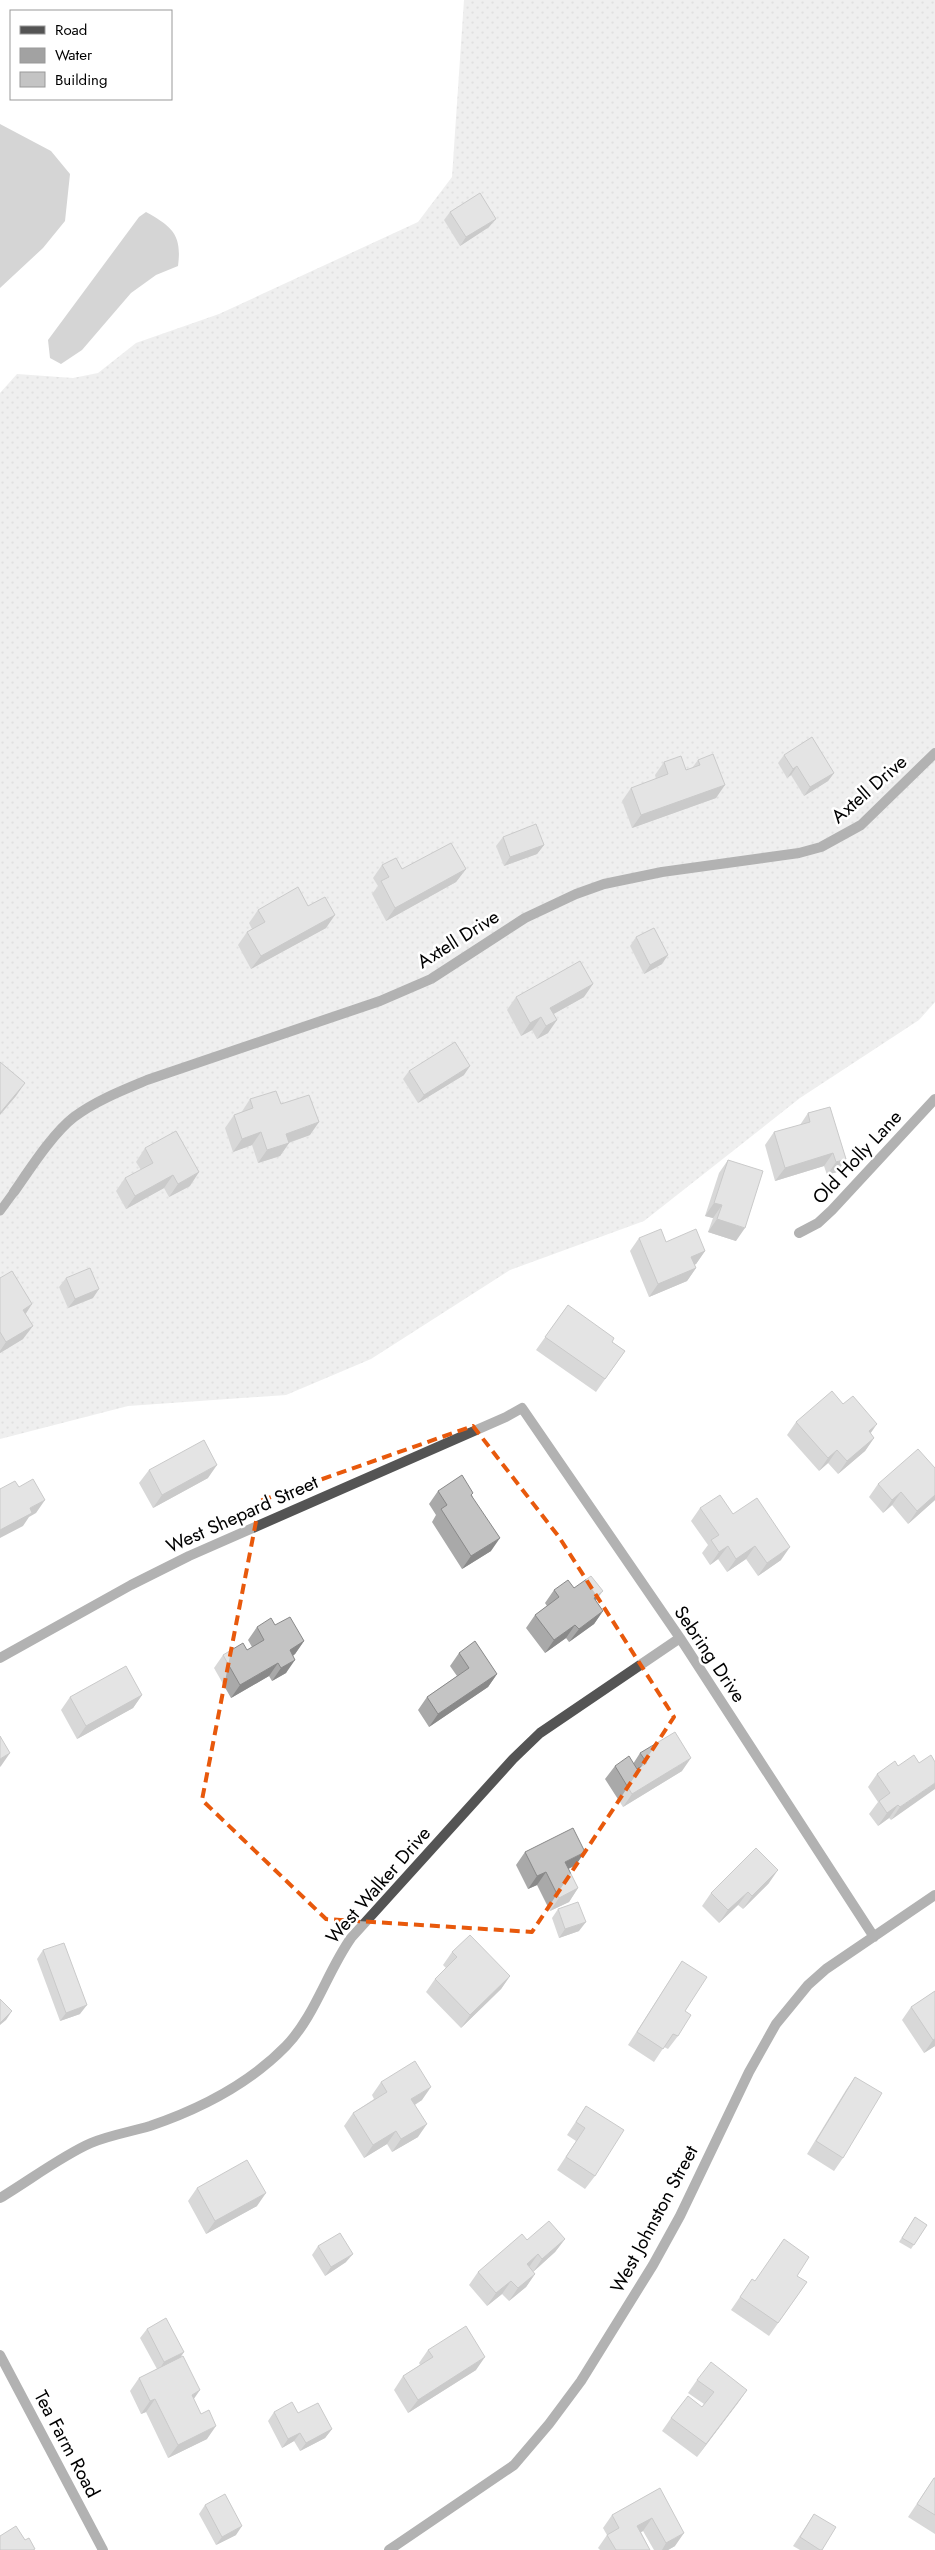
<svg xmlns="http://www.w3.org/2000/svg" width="935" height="2550" font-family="Jost,sans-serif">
<defs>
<pattern id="grass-dots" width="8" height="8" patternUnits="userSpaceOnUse" patternTransform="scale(1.25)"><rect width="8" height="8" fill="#dbdbdb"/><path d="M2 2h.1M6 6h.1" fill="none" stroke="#bababa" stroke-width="1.8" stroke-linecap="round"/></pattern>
</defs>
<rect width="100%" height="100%" fill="#fff"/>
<path fill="url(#grass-dots)" d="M464,0h471v1002l-16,18 -119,78 -156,123 -134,49 -139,89 -85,36 -158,11 -128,33v-1046l17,-19 56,4 25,-5 38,-30 83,-29 199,-92 34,-45z"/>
<path fill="#a2a2a2" d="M0,124l51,27 19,23 -5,47 -22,27 -43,40z
M146,212c27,15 36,23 32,54l-22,9 -25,18 -49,57 -21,14 -11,-6 -2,-18 91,-123z"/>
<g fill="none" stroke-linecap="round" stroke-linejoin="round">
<path stroke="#545454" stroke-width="9" d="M0,1211l14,-19"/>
<path stroke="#545454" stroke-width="10" d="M14,1192c16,-23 39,-59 60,-75 21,-16 49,-27 73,-37l233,-79 51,-22 94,-61 51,-24 28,-10 58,-12 137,-19 22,-6 40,-22 74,-72
M799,1233l19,-10 14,-13 103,-111
M0,1658l131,-73 58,-29 317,-139 16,-9 158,230 194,299
M0,2198c27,-16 63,-43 91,-55 19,-8 39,-11 59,-17 50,-17 99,-42 136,-80 29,-30 41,-74 65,-108l162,-179 27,-26 140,-95
M0,2355l103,195
M389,2550l125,-85 35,-41 32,-43 72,-116 27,-49 69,-144 27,-48 32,-39 18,-16 109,-74"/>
</g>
<path fill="#a9a9a9" d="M450,212l39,15 -29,19 -16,-26z
M784,755l50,18 -6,8 -24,15 -13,-21 -4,3 -9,-15z
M698,760l18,38 -84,30 -10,-27 9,-13 25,-9 -1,-4 9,-13 22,8 6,-2z
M503,837l41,8 -7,9 -33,12 -8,-20z
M382,865l20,4h64l-10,13 -70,39 -14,-27 6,-8 -5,-8z
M308,906l18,22 -75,41 -13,-24 9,-13 5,-3 -3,-6 9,-13z
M636,937l26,27 -18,10 -14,-28z
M516,997h68l-31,17 -5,19 -11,6 -5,-9 -11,6 -14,-26z
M409,1071l55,4 -46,28 -15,-24z
M250,1099l31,5 29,31 -21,8 -9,13 -22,7 -6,-18 -19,7 -8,-24 9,-13 7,-2z
M830,1107l7,65 -10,3 -3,-9 -49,15 -10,-36 9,-13 26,-7 8,-12z
M145,1148l45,38 -21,11 -5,-9 -38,21 -10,-18 9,-13 16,-8 -5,-8z
M728,1160l8,81 -28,-9 5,-14 -8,-2 14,-43z
M639,1238l27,4 39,9 -9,13 -2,1 2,3 -9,13 -38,16 -19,-46z
M0,1278l25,36 -2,25 -23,14z
M66,1278l27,20 -25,10 -9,-21z
M568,1305l44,37 13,9 -29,41 -60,-42z
M843,1404l31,34 -9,13 -27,23 -10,-11 -9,8 -32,-36 9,-13z
M935,1468v32l-27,24 -16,-19 -9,8 -14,-16 9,-13z
M149,1470l59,8 -55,30 -14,-25z
M438,1491l34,4 19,56 -29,18 -30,-47 4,-7 -7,-11z
M700,1508l33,6 48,46 -23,16 -12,-17 -19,13 -9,-13 -8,6 -8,-12 6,-8 -17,-24z
M574,1588l22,13 7,10 -9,13 -25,18 -3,-4 -21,15 -19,-25 9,-13 12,-9 -2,-3 9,-13z
M275,1625l29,16 -9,13 -2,2 -7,17 -14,8 -3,-5 -38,22 -17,-30 9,-13 24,-5 5,-3 -4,-7 9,-13z
M459,1653l38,21 -9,13 -59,40 -11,-17 9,-13 30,-21 -7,-10z
M142,1695l-9,13 -56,31 -16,-29 9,-13z
M640,1753l42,18 -59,36 -18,-28 10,-13 18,-2z
M935,1762l-44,58 -2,-2 -11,8 -9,-12 9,-12 -10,-15 9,-13 21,-8z
M525,1852l51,13 -8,4 10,19 -9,14 -19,9 -13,-26 -9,4 -12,-24z
M769,1883l-26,26 -5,-4 -19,18 -17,-17 9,-13z
M558,1909l21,22 -20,7 -7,-20z
M43,1950l37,64 -20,7 -23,-62z
M452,1952l58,24 -9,13 -40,39 -35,-36 9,-13 11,-11 -3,-3z
M682,1961l3,50 -7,25 -10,13 -4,-2 -10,15 -26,-17z
M935,1991v55l-11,7 -22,-33 9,-13z
M855,2077l-12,81 -9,13 -27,-17 39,-64z
M381,2082l41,18 -7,5 3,32 -26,15 -5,-8 -23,14 -20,-32 9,-13 21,-14 -2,-4z
M586,2106l9,70 -10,13 -28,-19 19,-29 -9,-6z
M197,2188l60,18 -51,28 -18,-33z
M915,2217l12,8 -16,24 -12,-7z
M565,2239l-10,13 -22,20 2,2 -9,13 -17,14 -7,-7 -15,12 -18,-21 9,-13 49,-32z
M318,2246l28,16 -21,14 -13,-21z
M797,2276l10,6 -38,54 -38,-26 21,-31 3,2z
M147,2329l33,29 27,81 -39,19 -22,-46 -5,2 -11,-23 9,-13 18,-9 -17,-31z
M428,2350l48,20 -68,43 -14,-23 9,-14 17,-11 -1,-2z
M697,2380l50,10 -50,67 -35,-26 9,-13 31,-11 2,-3 -16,-11z
M274,2412l24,1 34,16 -7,9 -25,13 -6,-10 -12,7 -14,-27z
M934,2478h1v56l-27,-17z
M660,2488l15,58 -7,4h-14l-11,-19 -2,1 9,18h-50l-2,-2 9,-13 -4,-7 9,-13z
M205,2505l31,30 -20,10 -17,-31z
M814,2514l8,36h-22l-7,-4z"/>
<path fill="#898989" d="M496,219l-7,8 -29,19 6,-9z
M797,766l-6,9 -4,3 6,-9z
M834,773l-6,8 -24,15 6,-9z
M725,785l-9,13 -84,30 9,-13z
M544,845l-7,9 -33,12 6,-9z
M466,869l-10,13 -70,39 9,-13z
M335,915l-9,13 -75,41 10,-13z
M668,955l-6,9 -18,10 6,-9z
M593,984l-9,13 -41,23 7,-12z
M541,1017l-9,13 -11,6 9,-13z
M557,1020l-9,13 -11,6 9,-13z
M470,1066l-6,9 -46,28 6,-8z
M25,1083l-9,13 -16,19v-2z
M319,1122l-9,13 -34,12 10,-13z
M261,1132l-9,13 -19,7 9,-13z
M289,1143l-9,13 -22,7 9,-13z
M833,1153l-9,13 -49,15 10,-13z
M846,1159l-9,13 -10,3 9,-13z
M199,1172l-9,14 -21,11 9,-13z
M173,1175l-9,13 -38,21 9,-13z
M714,1203l8,2 -9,13 -8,-2z
M717,1219l28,9 -9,13 -28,-9z
M705,1251l-9,13 -14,6 9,-13z
M696,1268l-9,13 -38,16 9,-13z
M99,1289l-6,9 -25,10 7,-9z
M32,1304l-9,14v-8z
M33,1326l-10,13 -23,14v-2l6,-9z
M877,1424l-9,13 1,-6z
M874,1438l-9,13 -27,23 9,-13z
M837,1450l-9,13 -9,8 9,-13z
M217,1465l-9,13 -55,30 9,-13z
M901,1492l-9,13 -9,8 9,-13z
M935,1495v5l-27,24 9,-13z
M45,1500l-9,13 -7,4 -6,9 -23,12v-8l30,-22z
M500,1538l-9,13 -29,18 9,-13z
M728,1546l-10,13 -8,6 9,-13z
M755,1546l-9,13 -19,13 9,-13z
M790,1547l-9,13 -23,16 9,-13z
M603,1591l-10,13 1,-6z
M603,1611l-9,13 -25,18 10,-13z
M575,1625l-9,13 -21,15 9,-13z
M304,1641l-9,13 -15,9 10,-13z
M295,1660l-9,13 -14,8 9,-13z
M278,1663l-9,13 -38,22 9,-13z
M497,1674l-9,13 -59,40 9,-13z
M142,1695l-9,13 -56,31 9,-13z
M10,1753l-9,13 -1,1v-8z
M691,1758l-9,13 -59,36 9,-13z
M935,1783v6l-44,31 9,-13z
M898,1805l-9,13 -11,8 9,-13z
M585,1852l-9,13 -20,10 9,-13z
M778,1870l-9,13 -26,26 9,-13z
M546,1872l-9,13 -9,4 9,-13z
M578,1888l-9,14 -19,9 9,-13z
M748,1892l-10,13 -19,18 9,-13z
M586,1922l-7,9 -20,7 6,-9z
M510,1976l-9,13 -40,39 9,-13z
M87,2005l-7,9 -20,7 6,-8z
M12,2011l-6,9 -6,5v-2z
M935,2039v7l-11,7 9,-13z
M431,2087l-9,13 -20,12 9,-13z
M427,2124l-9,13 -26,15 9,-13z
M396,2131l-9,13 -23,14 9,-13z
M266,2193l-9,13 -51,28 9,-13z
M565,2239l-10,13 -22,20 9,-13z
M353,2254l-7,8 -21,14 6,-9z
M538,2254l-9,13 -2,-3z
M535,2274l-9,13 -17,14 9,-13z
M511,2281l-9,13 -15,12 9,-13z
M184,2352l-6,9 -20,10 6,-9z
M485,2357l-9,13 -68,43 10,-13z
M200,2390l-9,13 1,-8z
M747,2390l-9,13 -41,54 9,-13z
M155,2399l-9,13 -5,2 9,-13z
M216,2426l-9,13 -39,19 10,-13z
M332,2429l-7,9 -25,13 6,-8z
M300,2433l-6,8 -12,7 6,-9z
M652,2518l-9,13 -15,8 9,-13z
M242,2526l-6,9 -20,10 6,-8z
M684,2533l-9,13 -7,4h-6l4,-7z"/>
<path fill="#c4c4c4" stroke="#898989" d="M480,193l16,26 -30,18 -16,-25z
M812,737l22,36 -24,14 -13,-21 -4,3 -9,-14z
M713,754l12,31 -84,30 -10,-27 37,-14 -4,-12 17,-6 5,14 14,-5 -2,-5z
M536,824l8,21 -34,12 -7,-20z
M451,843l15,26 -71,39 -14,-27 8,-4 -7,-12 14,-7 6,11z
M298,887l10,19 17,-9 10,18 -74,41 -14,-24 18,-10 -7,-12z
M654,928l14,27 -18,10 -14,-28z
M580,961l13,23 -43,24 7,12 -11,6 -5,-9 -11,6 -14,-26z
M455,1042l15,24 -46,29 -15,-24z
M0,1062l25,21 -25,30z
M276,1091l5,13 28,-9 10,27 -33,12 3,9 -22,7 -6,-18 -19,7 -8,-24 19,-7 -3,-9z
M830,1107l16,52 -10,3 -3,-9 -48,15 -11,-36 36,-10 -2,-9z
M176,1131l23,41 -21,12 -5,-9 -38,21 -10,-18 28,-15 -8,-15z
M728,1160l35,11 -18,57 -28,-9 5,-14 -8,-2z
M661,1229l5,13 30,-13 9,22 -14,6 5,11 -38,16 -19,-46z
M90,1268l9,21 -24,10 -9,-21z
M12,1271l20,33 -9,6 10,16 -27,16 -6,-10v-54z
M568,1305l46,33 -2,4 13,9 -20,28 -60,-42z
M832,1391l11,13 10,-8 24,28 -8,7 5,7 -27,23 -10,-11 -9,8 -32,-36z
M204,1440l13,25 -55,30 -13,-25z
M918,1449l17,19v27l-18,16 -16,-19 -9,8 -14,-16z
M462,1475l11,18 -2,2 29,43 -29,18 -30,-47 6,-4 -9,-14z
M33,1479l12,21 -15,8 2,5 -32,17v-41l15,-8 4,6z
M720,1495l13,19 24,-16 33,49 -23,16 -12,-17 -19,13 -8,-13 -9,6 -8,-12 8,-5 -19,-27z
M591,1576l12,15 -9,7 9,13 -24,18 -4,-4 -21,15 -19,-25 24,-18 -5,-7 14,-10 6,8z
M290,1617l14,24 -14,9 5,10 -14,8 -3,-5 -38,22 -17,-30 20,-12 4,7 17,-10 -7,-13 14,-9 4,7z
M475,1641l22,33 -59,40 -11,-17 42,-29 -10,-15z
M126,1666l16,29 -56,31 -16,-29z
M675,1732l16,26 -59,36 -17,-28 14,-10 8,13 10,-6 -7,-10z
M0,1736l10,17 -10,6z
M914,1755l5,8 12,-8 4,7v21l-35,24 -2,-2 -11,8 -8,-12 11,-8 -13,-19 18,-13 3,5z
M573,1828l12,24 -20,10 13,26 -19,10 -13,-26 -9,4 -12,-24z
M756,1848l22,22 -26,26 -4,-4 -20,18 -17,-17z
M578,1902l8,20 -21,7 -7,-20z
M470,1935l40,41 -40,39 -35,-36 22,-22 -5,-5z
M64,1943l23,62 -21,8 -23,-63z
M682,1961l25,16 -22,34 6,4 -13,21 -5,-2 -10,15 -26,-17z
M935,1991v48l-2,1 -22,-33z
M0,1999l12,12 -12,12z
M415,2061l16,26 -20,12 16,25 -26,15 -5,-8 -23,14 -20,-32 34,-21 -6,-10z
M855,2077l27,16 -39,65 -27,-17z
M586,2106l38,24 -29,46 -29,-19 19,-29 -9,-6z
M247,2160l19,33 -51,28 -18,-33z
M915,2217l12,8 -13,20 -12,-7z
M549,2221l16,18 -23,20 -4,-5 -11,10 8,10 -17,14 -7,-7 -15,12 -18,-21 44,-38 5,6z
M340,2233l13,21 -22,13 -13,-21z
M784,2239l25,18 -12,19 10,6 -29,41 -38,-26 12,-18 3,2z
M166,2318l18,34 -20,10 -17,-33z
M466,2326l19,31 -67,43 -15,-24 30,-19 -5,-7z
M183,2356l17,34 -8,5 9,19 8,-4 7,16 -38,19 -23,-46 -5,2 -11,-23z
M711,2362l36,28 -41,54 -35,-26 17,-22 14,11 12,-15 -17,-12z
M292,2402l6,11 20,-10 14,26 -26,14 -6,-10 -12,6 -14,-27z
M934,2478h1v37l-18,-11z
M660,2488l24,45 -18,10 -14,-25 -15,8 13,24h-34l-9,-15 12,-7 -7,-13z
M225,2494l17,32 -20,11 -17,-32z
M814,2514l22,13 -14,23h-2l-20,-13z
M16,2526l9,14 4,-2 6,11 -2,1h-33v-14z"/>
<path d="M0 0H935V2550H0ZM473,1426l86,111 115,180 -142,215 -206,-13 -124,-119 58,-299z" fill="#fff" fill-opacity=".55" fill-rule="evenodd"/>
<path fill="none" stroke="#e8590c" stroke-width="4" stroke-dasharray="10 6" stroke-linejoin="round" d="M473,1426l86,111 115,180 -142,215 -206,-13 -124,-119 58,-299z"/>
<g text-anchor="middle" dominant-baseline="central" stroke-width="5" stroke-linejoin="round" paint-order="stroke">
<g font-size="19" fill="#000" stroke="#fff">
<text transform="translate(869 789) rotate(-41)">Axtell Drive</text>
<text transform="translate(458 939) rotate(-32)">Axtell Drive</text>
<text transform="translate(857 1157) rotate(-47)">Old Holly Lane</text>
<text transform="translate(242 1514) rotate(-24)">West Shepard Street</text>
<text transform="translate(710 1654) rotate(56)">Sebring Drive</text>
<text transform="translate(378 1885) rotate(-49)">West Walker Drive</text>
<text transform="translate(654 2219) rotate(-62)">West Johnston Street</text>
<text transform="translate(67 2444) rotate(62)">Tea Farm Road</text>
</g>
</g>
<rect x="10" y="10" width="162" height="90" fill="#ffffff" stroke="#999999"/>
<rect x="20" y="26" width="25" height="8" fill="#545454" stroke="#999999"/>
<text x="55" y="35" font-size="15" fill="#000000">Road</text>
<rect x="20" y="48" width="25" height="15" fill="#a2a2a2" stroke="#999999"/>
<text x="55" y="60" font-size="15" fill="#000000">Water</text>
<rect x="20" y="72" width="25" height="15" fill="#c4c4c4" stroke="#999999"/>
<text x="55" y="85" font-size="15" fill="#000000">Building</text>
</svg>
